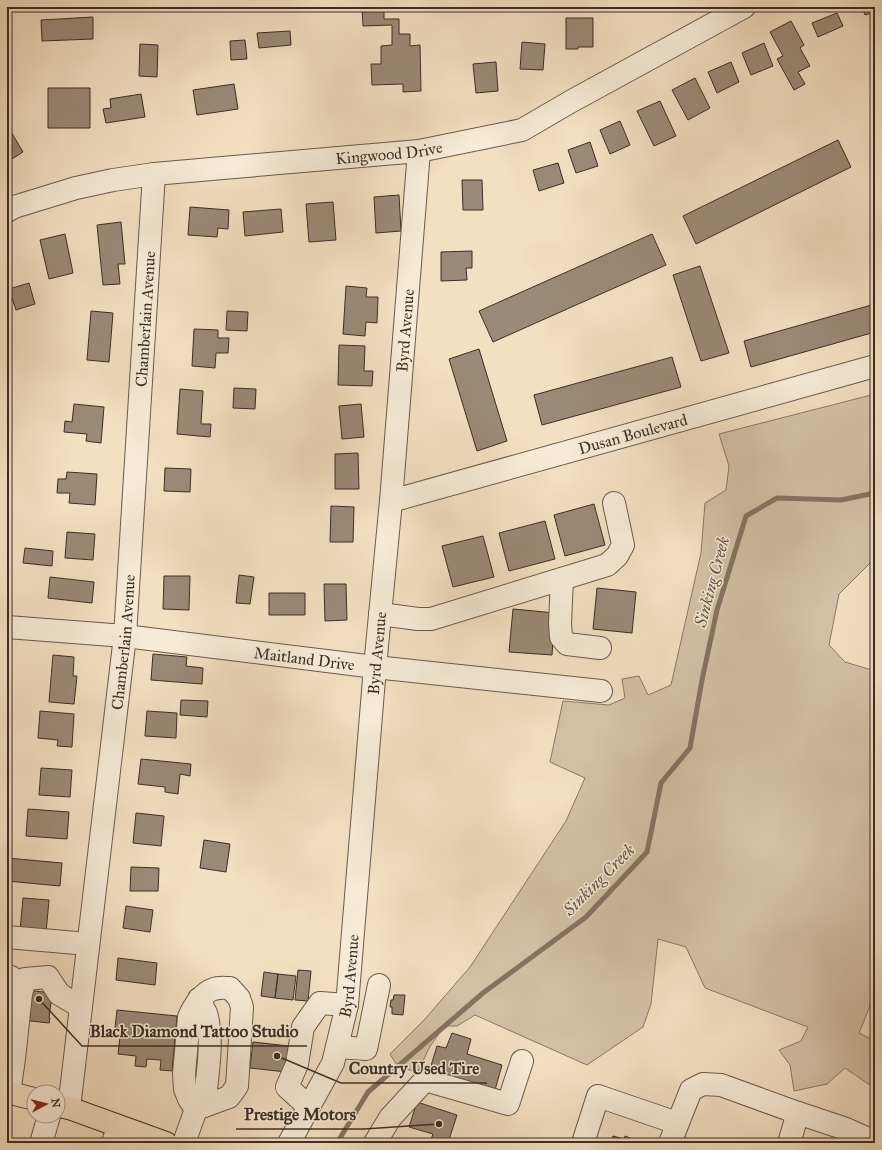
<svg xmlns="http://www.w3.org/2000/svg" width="882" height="1150" font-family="'IM FELL Great Primer',serif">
<rect width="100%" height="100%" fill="#f3e0c1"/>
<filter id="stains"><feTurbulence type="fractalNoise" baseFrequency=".005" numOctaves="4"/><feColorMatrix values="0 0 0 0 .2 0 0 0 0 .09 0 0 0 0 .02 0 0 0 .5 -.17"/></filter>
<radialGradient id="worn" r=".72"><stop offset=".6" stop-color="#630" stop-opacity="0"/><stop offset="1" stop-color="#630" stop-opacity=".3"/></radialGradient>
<path fill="#d4c2a7" stroke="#887866" d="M875,394v167l-6,3 -30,30 -10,51 16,17 30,9v323l-16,39 16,8v33l-5,11 -25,-17 -18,16 -33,7 -4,-26 -11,-15 22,-9 7,-14 -103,-39 -19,-41 -28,-8 -7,65 -8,23 -56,38 -112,-50 -18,11h-13l-15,22 -11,24 -20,-5 -8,-13 35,-35 45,-52 96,-146 19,-43 -35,-16 13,-61 46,4 16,-7 -3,-19 17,-3 9,19 23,-10 30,-132 4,-50 21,-13 3,-24 -10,-32z"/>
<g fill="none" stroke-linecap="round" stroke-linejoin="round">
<path stroke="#857463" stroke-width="5" d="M337,1143l31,-51 115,-99 103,-76 61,-65 14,-69 29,-35 12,-68 15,-70 29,-94 31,-18 64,2 34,-7"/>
</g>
<path fill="#9b8a77" stroke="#3c2d26" d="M362,7h22v12h15v15h11v12l10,-1 1,46 -18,1v-8l-31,1 -1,-21h10v-18l11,-1v-20l-29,1z
M862,7h13v5l-10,3z
M837,13l6,13 -25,11 -6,-14z
M93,17v22l-51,2 -1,-21z
M566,18h27v29h-15v2h-12z
M791,21l13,24 -4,3 10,18 -12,6 7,12 -11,6 -17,-31 6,-3 -13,-24z
M290,31l1,14 -32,3 -2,-15z
M245,40l2,19 -16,1 -1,-19z
M522,42l23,2 -2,26 -23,-1z
M764,43l9,23 -22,9 -9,-22z
M140,44l18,1 -1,32 -18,-1z
M496,62l2,29 -22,2 -3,-29z
M731,62l8,20 -22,11 -9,-21z
M695,78l15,30 -22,12 -16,-30z
M234,84l4,25 -41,6 -4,-25z
M48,88h42v40h-42z
M141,94l4,23 -39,6 -3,-14 8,-1 -1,-9z
M660,101l16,35 -22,10 -17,-35z
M620,121l10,24 -20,9 -10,-24z
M7,125l16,27 -16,10z
M838,140l13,27 -155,77 -13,-28z
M590,142l8,24 -22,7 -8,-23z
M558,163l6,20 -25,8 -6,-21z
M462,180h20l1,30h-20z
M399,195l2,36 -25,2 -2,-36z
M333,202l3,38 -27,2 -3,-38z
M190,207l39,3 -1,19 -10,-1 -1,9 -29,-2z
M281,209l2,23 -38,4 -2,-24z
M121,222l4,42h-7l2,20 -17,1 -6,-60z
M65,234l8,39 -24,6 -9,-39z
M652,234l14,31 -173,77 -14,-31z
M472,251v17h-6l1,12 -26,1v-29z
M700,266l29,87 -28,8 -28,-86z
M7,275l5,5 -5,6z
M29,283l6,21 -19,6 -7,-21z
M346,286l21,2 -1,9h12l-1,26 -11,-1 -1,14 -22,-2z
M875,304v28l-124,35 -7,-26z
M91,311l22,2 -4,49 -22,-2z
M227,311l21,1 -1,19 -21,-1z
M194,329l24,1v8h11l-1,15h-12l-1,15 -23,-2z
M339,345l26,1 -1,25h9l-1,15 -34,-1z
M479,349l28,92 -30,10 -28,-92z
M672,357l9,30 -139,38 -8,-30z
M234,388l22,1 -1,20 -22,-1z
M180,389l23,2 -2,33h10l-1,13 -33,-3z
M74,404l30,3 -3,36 -15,-2 1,-7 -23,-2 1,-11 7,1z
M361,404l3,33 -22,2 -3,-33z
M358,453l1,36h-24v-35z
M165,468l26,1 -1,23 -26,-1z
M67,472l30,2 -2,31 -26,-2 1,-10h-13l1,-14h8z
M594,504l11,41 -40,11 -11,-41z
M331,506l23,1 -1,35h-23z
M545,521l10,38 -46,12 -10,-38z
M67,532l28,2 -2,26 -28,-2z
M483,536l11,41 -41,10 -11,-41z
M25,548l28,3 -1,15 -29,-3z
M239,575l15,2 -4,27 -14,-1z
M164,576h26l-1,34 -26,-1z
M50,577l44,5 -2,21 -44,-5z
M324,584h22l1,36 -22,1z
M597,588l39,4 -4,41 -39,-4z
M269,593h36v22h-36z
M513,609l42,4 -3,42 -43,-3z
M153,654l34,3 -1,9 17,2 -1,16 -51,-4z
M53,655l21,2 -1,19h4l-3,28 -25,-2z
M181,700l27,1 -1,16 -27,-2z
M40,711l34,3 -2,33 -15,-1 1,-6 -20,-2z
M147,711l30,2 -1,25 -31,-2z
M141,759l50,5 -1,12 -10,-2 -2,20 -13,-2v-5l-27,-3z
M41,768l31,2 -2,27 -31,-2z
M28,809l41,3 -2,27 -41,-3z
M136,813l28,3 -3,30 -28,-3z
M204,840l26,4 -4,28 -26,-4z
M7,858l55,5 -2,23 -53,-5z
M131,867l28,1 -1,23h-28z
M23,898l26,2 -3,33 -26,-2z
M126,906l27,4 -3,22 -27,-4z
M118,958l39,5 -2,22 -39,-5z
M298,970l13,1 -3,30 -13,-1z
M264,972l14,2 -3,24 -14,-2z
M278,974l18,2 -3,24 -18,-2z
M26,990l26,3 -3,25h1l-1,5 -27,-3z
M394,995h11l-2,20 -11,-1v-7h-2l1,-7h2z
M117,1010l60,6 -5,55 -12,-1 1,-10 -14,-1 -1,8 -11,-1 1,-10 -18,-2 3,-26h-6z
M452,1033l19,6 -4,15 35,11 -7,25 -65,-21 7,-23 9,2z
M253,1042l36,4 -3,26 -36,-4z
M417,1102l40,13 -9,28h-18l3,-9 -24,-7z
M613,1136l11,3 1,-3 12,5 -1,2h-25z"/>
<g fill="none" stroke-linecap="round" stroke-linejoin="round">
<defs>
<g id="minor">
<path id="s1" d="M7,211l7,-4 62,-19 37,-8 41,-6 265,-23 103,-21 48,-28 174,-95"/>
<path id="s2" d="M391,501l484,-135"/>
<path d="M562,579l-2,44 1,14 6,7 33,4"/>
<path d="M380,614l38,5h13l176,-54 10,-9 6,-11 -9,-42"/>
<path id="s3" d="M7,627l118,9 250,31 226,24"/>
<path d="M7,937l81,7"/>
<path d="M7,976l4,1 -4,28"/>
<path d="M230,988l9,10 3,9 -5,79 -8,11 -33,12 -7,-10 -4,-10 -1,-15 5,-57c4,-10 14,-25 25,-28 5,-2 11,-1 16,-1z"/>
<path d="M199,999c2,5 5,10 7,14 8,28 1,64 -2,93"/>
<path d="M337,1047l29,2 13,-64"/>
<path d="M9,1093l5,-34 7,-65 4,-15 23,-2 11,17 22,13"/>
<path d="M309,1107l-22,-20 10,-23 6,-37 17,-24 27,2"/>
<path id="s4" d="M69,1108l56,-472 29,-462"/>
<path d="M41,1143l8,-27"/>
<path d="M113,1143l5,-17"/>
<path d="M184,1143l12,-34"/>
<path id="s5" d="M289,1143l44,-80 14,-58 28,-338 16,-166 28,-350"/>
<path d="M375,1143l15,-25 35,-38 83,24 14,-43"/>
<path d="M583,1143l15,-47 79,27"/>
<path d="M670,1143l21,-53 12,-6 18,1 77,28 48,16 29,13"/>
<path d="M789,1143l9,-30"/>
</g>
<path id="major" d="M7,1092l27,7
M58,1106l11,2 97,35"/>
</defs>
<use href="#minor" stroke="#6a5a4d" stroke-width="24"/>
<use href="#major" stroke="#3c2d26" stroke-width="24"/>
<use href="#minor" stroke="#f7ebd7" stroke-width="22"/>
<use href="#major" stroke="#f3e0c1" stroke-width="22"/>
</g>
<g text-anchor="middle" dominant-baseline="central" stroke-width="3" stroke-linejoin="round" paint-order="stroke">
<g font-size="16" fill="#3c2d26" stroke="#f7ebd7">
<text stroke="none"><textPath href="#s1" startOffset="388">Kingwood Drive</textPath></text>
<text stroke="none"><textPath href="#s4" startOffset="793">Chamberlain Avenue</textPath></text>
<text stroke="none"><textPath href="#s5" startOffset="828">Byrd Avenue</textPath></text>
<text stroke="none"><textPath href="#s2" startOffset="251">Dusan Boulevard</textPath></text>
<text stroke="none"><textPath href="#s4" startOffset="469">Chamberlain Avenue</textPath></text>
<text stroke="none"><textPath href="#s5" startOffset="504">Byrd Avenue</textPath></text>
<text stroke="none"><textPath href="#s3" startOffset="299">Maitland Drive</textPath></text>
<text stroke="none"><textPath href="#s5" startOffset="180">Byrd Avenue</textPath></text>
</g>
<g font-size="17" font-style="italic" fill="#605045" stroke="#f7ebd7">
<text transform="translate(712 582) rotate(-75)">Sinking Creek</text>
<text transform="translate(599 880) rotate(-45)">Sinking Creek</text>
</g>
</g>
<path fill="none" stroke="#3c2d26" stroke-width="1.5" d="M39 999L82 1046H307M277 1056L341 1083H487M439 1124L364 1129H236"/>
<g fill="#3c2d26" stroke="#f7ebd7" stroke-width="1.5">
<circle cx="39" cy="999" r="4"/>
<circle cx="277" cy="1056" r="4"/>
<circle cx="439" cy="1124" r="4"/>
</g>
<g font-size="17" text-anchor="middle" font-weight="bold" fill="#3c2d26" stroke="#f7ebd7" stroke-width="3" stroke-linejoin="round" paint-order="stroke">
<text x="194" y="1037">Black Diamond Tattoo Studio</text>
<text x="414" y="1074">Country Used Tire</text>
<text x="300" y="1120">Prestige Motors</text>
</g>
<rect width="882" height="1150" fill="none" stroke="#f3e0c1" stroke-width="24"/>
<rect x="8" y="8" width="866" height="1134" fill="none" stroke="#3c2d26" stroke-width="2"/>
<rect x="12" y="12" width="858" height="1126" fill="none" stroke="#3c2d26"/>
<g transform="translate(46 1104) rotate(83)"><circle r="19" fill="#f7ebd7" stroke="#ac9f90"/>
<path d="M0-3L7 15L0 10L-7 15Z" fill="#8f2418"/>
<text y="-6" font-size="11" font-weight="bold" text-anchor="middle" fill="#3c2d26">N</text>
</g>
<rect width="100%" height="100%" filter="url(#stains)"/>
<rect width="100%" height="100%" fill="url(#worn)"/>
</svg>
